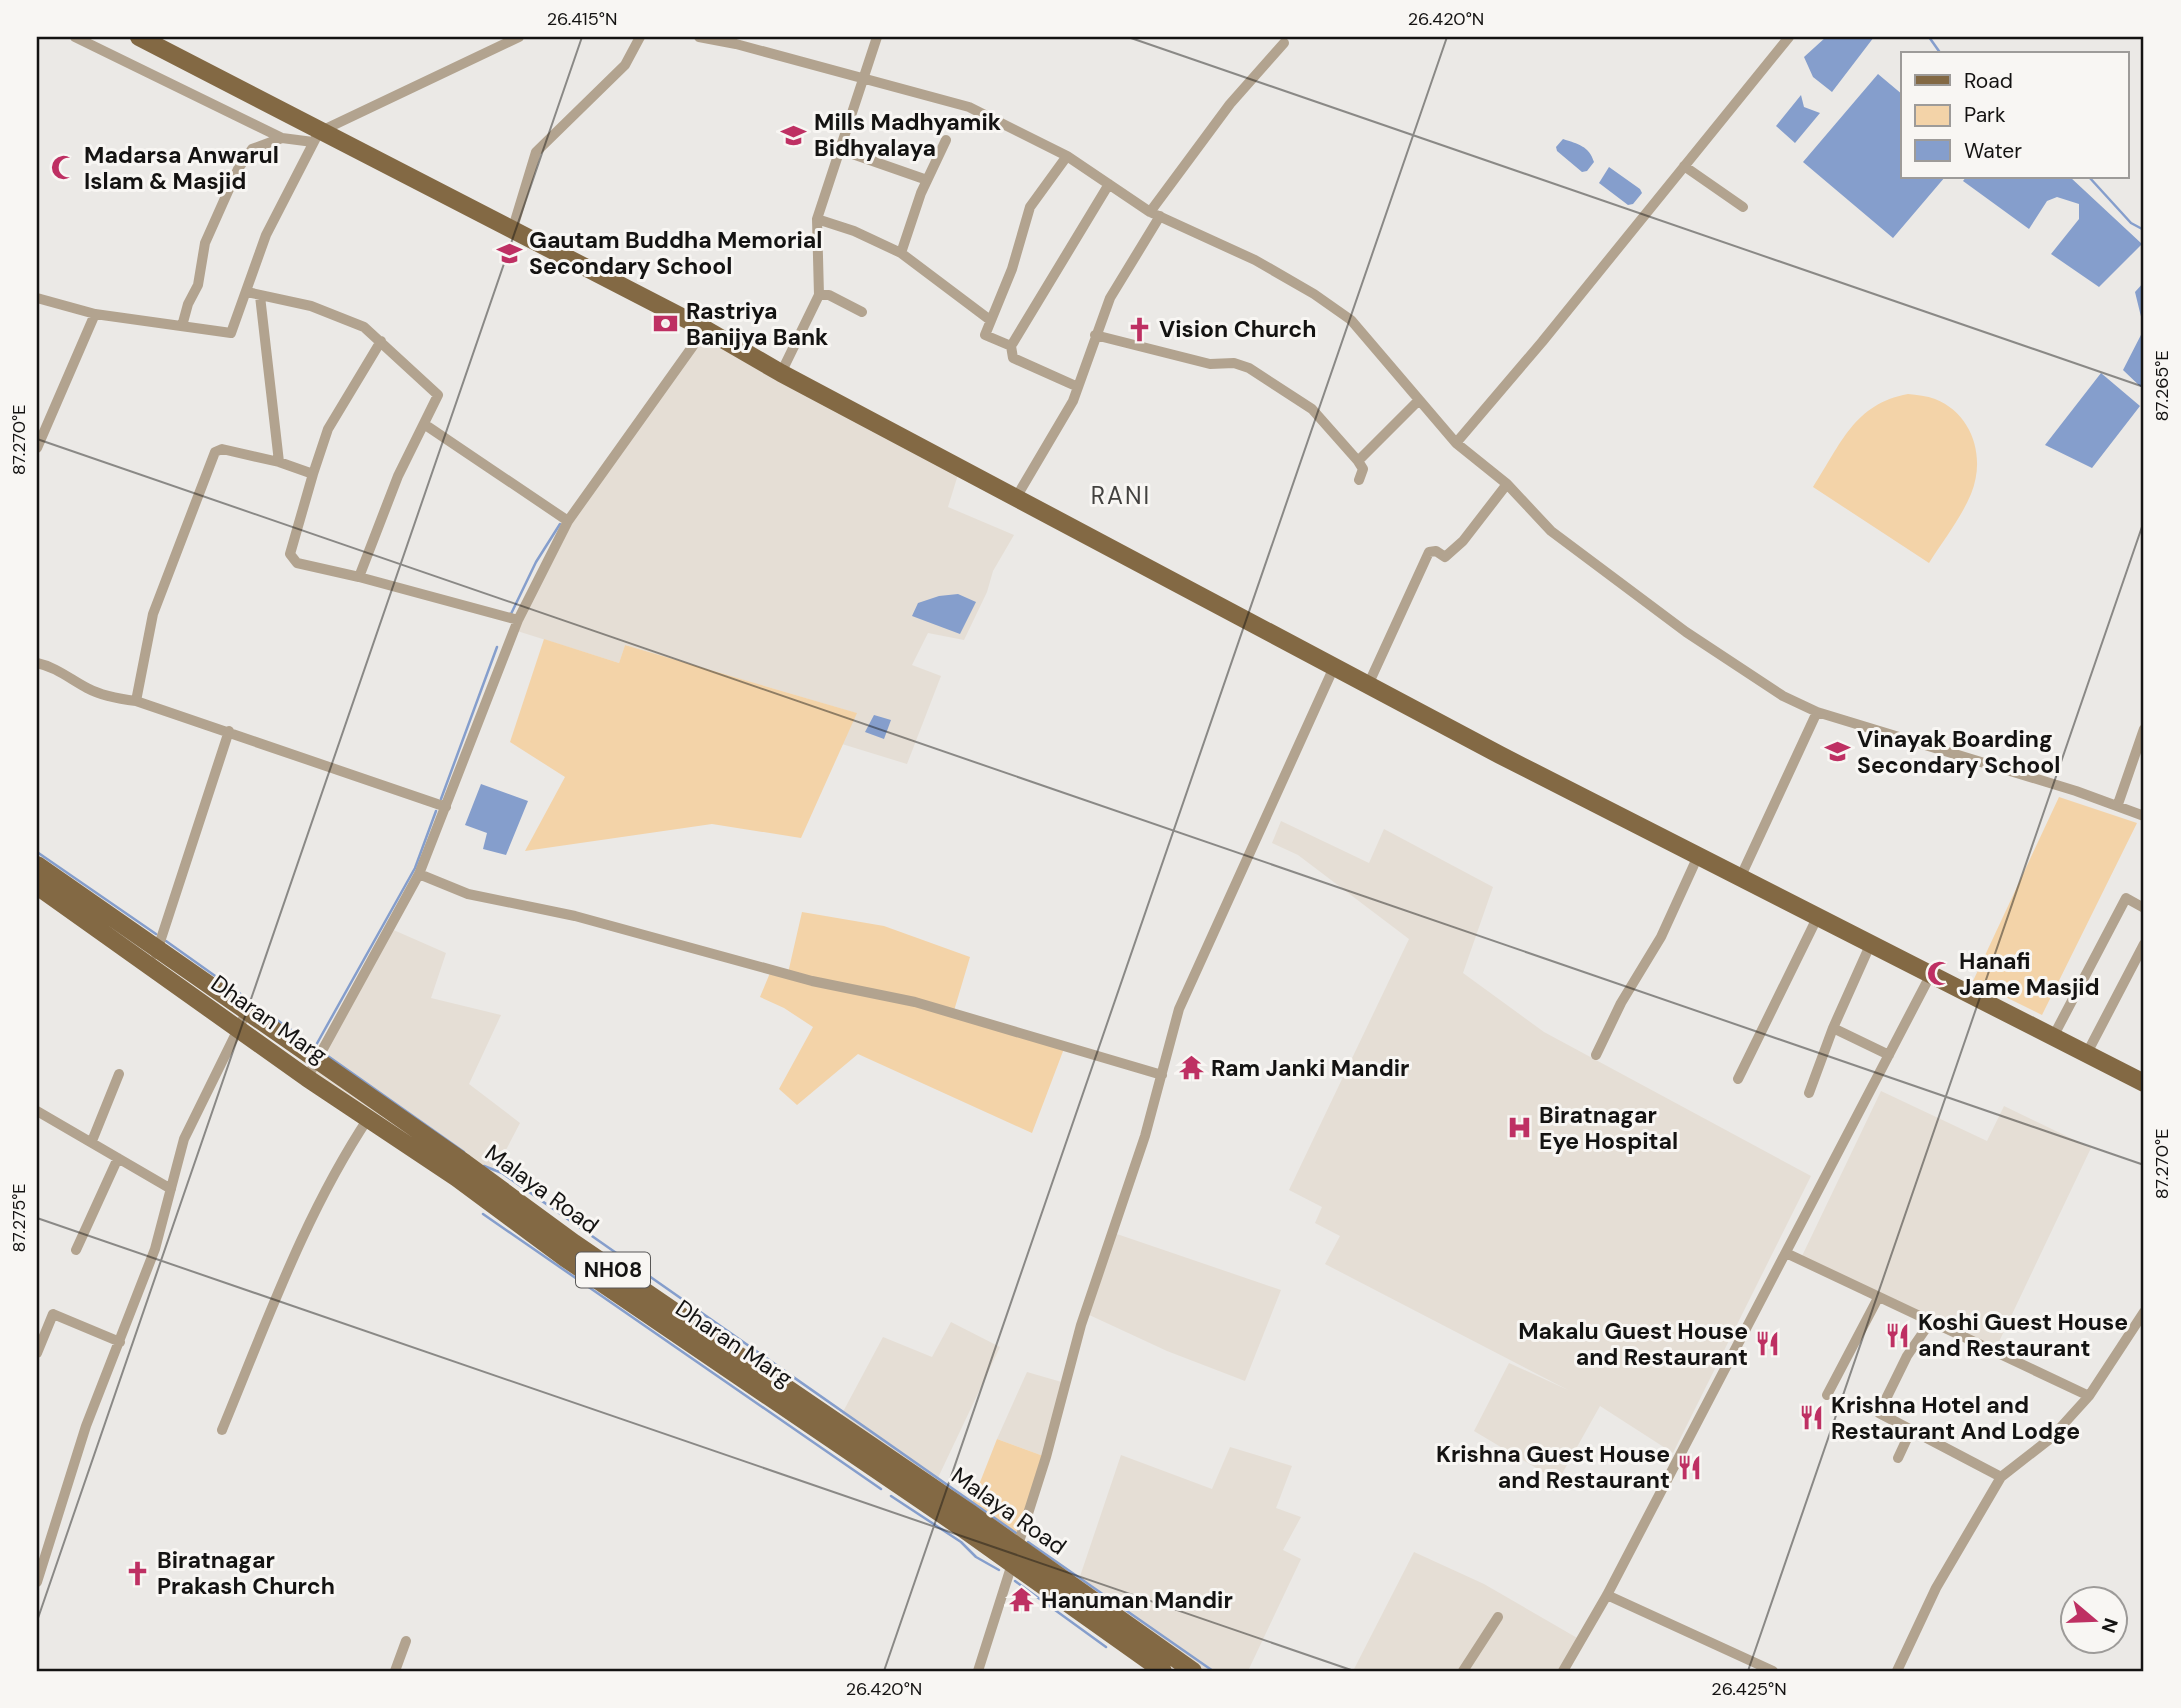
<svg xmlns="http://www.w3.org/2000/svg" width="2181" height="1708" font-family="'DM Sans',sans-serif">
<rect width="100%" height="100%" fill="#ebe9e6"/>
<path fill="#e5ded5" d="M705,329l255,139 -12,39 66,28 -21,36 -6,21 -23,48 -36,-7 -16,32 29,11 -34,88 -65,-20 14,-31 -231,-68 -6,18 -105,-33 54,-109z
M1281,821l88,42 15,-34 109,58 -30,86 81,59 267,144 -138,277 -73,-47 -42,75 -84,-50 35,-68 59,27 -243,-126 15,-28 -25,-13 7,-16 -33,-17 120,-251 -111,-84 -26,-12z
M389,928l57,25 -15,45 70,17 -32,69 51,39 -38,73 -175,-118z
M1881,1091l106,50 17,-35 87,42 -95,200 -194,-92z
M1111,1232l170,58 -36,91 -78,-30 -82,-38z
M951,1322l49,25 -74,156 -97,-65 54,-101 49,20z
M1027,1372l38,11 -19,74 -49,-18z
M1230,1447l62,19 -16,42 25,9 -18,33 18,9 -53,112h-80l-98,-65 51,-151 91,34z
M1414,1552l70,32 95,55 -18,32h-208z"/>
<path fill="#f3d3a8" d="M1908,394c9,1 19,2 27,5 38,15 51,59 36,95 -10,24 -28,47 -42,69l-116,-76c28,-43 41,-83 95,-93z
M544,639l75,24 6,-18 232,68 -56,125 -89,-14 -187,27 40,-74 -55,-35z
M2059,797l78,26 -95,192 -69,-34z
M802,912l82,14 86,31 -17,57 112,32 -33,87 -174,-79 -61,51 -18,-16 34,-62 -29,-19 -24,-11 12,-29 16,5z
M997,1439l49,18 -28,90 -56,-19z"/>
<path fill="#859ecc" d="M1826,37h48l-42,55 -19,-15 -9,-20z
M1878,74l25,21v82h42l-52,61 -90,-76z
M1801,95l3,12 16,6 -25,30 -19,-17z
M1563,139c15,5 26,7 31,23l-7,9 -5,1 -25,-21 -1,-4z
M1609,167l31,22 2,4 -9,11 -5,1 -29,-22z
M1966,177h104l72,67 -43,43 -48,-33 28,-35v-15l-22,-7 -10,4 -18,28 -66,-48z
M2144,282v108l-21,-20 21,-41 -9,-37z
M2101,373l39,33 -48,62 -47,-23z
M958,594l18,8 -16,32 -48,-18 6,-13 21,-7z
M874,715l17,5 -7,19 -19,-7z
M481,784l47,17 -22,54 -23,-6 4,-16 -22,-8z"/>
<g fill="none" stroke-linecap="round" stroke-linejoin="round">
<path stroke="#859ecc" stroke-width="2.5" d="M1929,37l12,17
M2089,177l42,46 13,7
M510,616l26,-54 24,-38
M441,799l56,-152
M37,852l119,82
M166,941l149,106 100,-179 21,-57
M325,1054l139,98
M484,1166l18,7 514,360
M483,1214l398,275
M891,1496l70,46 15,15 23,13
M1028,1542l185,129
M1015,1581l91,66"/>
<path stroke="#b2a38f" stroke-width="10" d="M75,37l207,101
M699,37l37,7 233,63 98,49 83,56 105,48 59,34 37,26 105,123 51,41 44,47 135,101 97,64 34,16 259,79 68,25
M841,150l86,30
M1684,166l59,41
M1150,212l80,-108 54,-61
M817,219l37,12 47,22 89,67
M512,231l24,-79 89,-87 15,-28
M901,253l20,-60 25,-53
M247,292l64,14 53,21 74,68 -40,81 -39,101 -62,-14 -7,-9 23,-80 -34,-12 -19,-166
M819,295h10l33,17
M37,298l58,16 136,19 35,-98 53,-103 200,-95
M182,326l6,-22 10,-19 7,-42 33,-74 14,-20 30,-11 31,4
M1095,335l115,29 24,-1 15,5 63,41 46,52 5,8 -4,11
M1011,346l-26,-11 27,-66 18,-62 37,-51
M781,373l38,-78 -2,-76 60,-182
M1078,387l-65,-29 -2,-12 98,-162
M424,424l144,97
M1456,443l86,-101 247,-305
M37,448l58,-134
M1358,461l61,-61
M313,474l15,-45 53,-88
M1017,496l56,-95 37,-103 50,-82
M359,577l159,43
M37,663c19,4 33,16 50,25 15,8 32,11 49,13l17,-87 62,-162 7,-3 57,13
M1368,685l61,-133 7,-1 9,6 18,-16 44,-57
M136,701l310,106
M2118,804l26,-75
M419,874l49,20 107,22 237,65 103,21 247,73
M1741,876l76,-164
M156,954l73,-223
M1833,1028l56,27
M2053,1037l73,-139 18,10
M1596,1055l25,-52 40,-66 37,-81
M2086,1055l58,-111
M307,1078l112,-204 99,-254 50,-99 137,-192
M1738,1079l80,-163
M1809,1093l24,-65 38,-85
M37,1111l134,78
M92,1141l27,-67
M76,1250l42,-92
M1786,1253l303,143
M1931,1321l-24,35 -28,57 122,64
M37,1353l16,-39 67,28
M1827,1395l51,-97
M222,1430c44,-106 83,-217 147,-313
M1898,1458l13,-28
M37,1582l49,-156 69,-177 29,-110 62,-126
M1607,1595l166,76
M395,1671l11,-30
M978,1671l68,-214 35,-132 64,-189 34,-127 155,-342
M1463,1671l35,-54
M1563,1671l44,-76 324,-621
M1897,1671l39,-83 65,-111 50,-39 38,-42 55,-84"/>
<path stroke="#836944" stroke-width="18" d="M139,37l566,292 76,44 719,382 644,328
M37,865l428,298 109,80 396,270 223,158
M37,886l270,192 150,100 108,80 397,270 201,143"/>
</g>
<path fill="none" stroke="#141312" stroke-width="2" stroke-opacity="0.45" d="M1128,37l1016,350M37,439l2107,726M37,1218l1317,453M37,1621l545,-1584M884,1671l563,-1634M1748,1671l396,-1150"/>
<defs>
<symbol id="school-bare" viewBox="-9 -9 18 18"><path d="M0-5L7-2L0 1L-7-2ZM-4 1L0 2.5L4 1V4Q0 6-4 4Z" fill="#be3063" stroke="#f8f6f3" stroke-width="2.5" paint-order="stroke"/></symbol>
<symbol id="mosque-bare" viewBox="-9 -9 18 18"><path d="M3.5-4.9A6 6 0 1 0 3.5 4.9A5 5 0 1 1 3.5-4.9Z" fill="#be3063" stroke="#f8f6f3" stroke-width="2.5" paint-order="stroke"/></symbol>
<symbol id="bank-bare" viewBox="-9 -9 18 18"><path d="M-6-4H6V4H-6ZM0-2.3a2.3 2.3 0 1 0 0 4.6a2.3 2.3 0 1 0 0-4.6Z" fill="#be3063" stroke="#f8f6f3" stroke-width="2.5" paint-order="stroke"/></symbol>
<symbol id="church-bare" viewBox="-9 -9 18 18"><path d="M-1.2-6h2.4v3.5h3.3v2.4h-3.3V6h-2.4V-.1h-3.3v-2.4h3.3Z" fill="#be3063" stroke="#f8f6f3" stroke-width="2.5" paint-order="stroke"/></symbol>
<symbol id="temple-bare" viewBox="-9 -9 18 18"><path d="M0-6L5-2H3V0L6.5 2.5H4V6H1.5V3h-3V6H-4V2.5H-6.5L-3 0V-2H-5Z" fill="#be3063" stroke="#f8f6f3" stroke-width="2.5" paint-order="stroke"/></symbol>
<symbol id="hospital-bare" viewBox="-9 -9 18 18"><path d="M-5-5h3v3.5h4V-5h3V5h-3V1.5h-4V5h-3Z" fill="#be3063" stroke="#f8f6f3" stroke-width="2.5" paint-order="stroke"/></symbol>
<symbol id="restaurant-bare" viewBox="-9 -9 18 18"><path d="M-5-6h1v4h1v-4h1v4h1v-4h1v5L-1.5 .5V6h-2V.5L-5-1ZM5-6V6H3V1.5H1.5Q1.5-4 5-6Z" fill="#be3063" stroke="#f8f6f3" stroke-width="2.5" paint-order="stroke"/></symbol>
</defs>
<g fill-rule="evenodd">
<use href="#school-bare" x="776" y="118" width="35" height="35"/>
<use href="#mosque-bare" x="46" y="150" width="35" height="35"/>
<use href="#school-bare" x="492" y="236" width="35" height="35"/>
<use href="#bank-bare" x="648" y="306" width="35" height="35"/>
<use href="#church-bare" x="1122" y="312" width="35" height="35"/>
<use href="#school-bare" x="1820" y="734" width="35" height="35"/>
<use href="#mosque-bare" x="1922" y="956" width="35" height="35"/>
<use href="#temple-bare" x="1174" y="1050" width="35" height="35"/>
<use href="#hospital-bare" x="1502" y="1110" width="35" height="35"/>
<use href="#restaurant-bare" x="1880" y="1318" width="35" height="35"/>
<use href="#restaurant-bare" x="1750" y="1326" width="35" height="35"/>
<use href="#restaurant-bare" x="1794" y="1400" width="35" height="35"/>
<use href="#restaurant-bare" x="1672" y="1450" width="35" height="35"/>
<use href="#church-bare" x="120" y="1556" width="35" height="35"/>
<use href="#temple-bare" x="1004" y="1582" width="35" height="35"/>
</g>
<g text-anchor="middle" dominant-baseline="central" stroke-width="6" stroke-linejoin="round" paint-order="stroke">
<rect fill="#f8f6f3" stroke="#585756" stroke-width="2" x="576" y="1252.5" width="74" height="35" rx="5"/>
<g font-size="21" font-weight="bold" fill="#141312">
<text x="613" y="1270">NH08</text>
</g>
<g font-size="23" font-weight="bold" fill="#141312" stroke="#f8f6f3" text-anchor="start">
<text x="814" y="122">Mills Madhyamik<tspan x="814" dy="26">Bidhyalaya</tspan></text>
<text x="84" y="155">Madarsa Anwarul<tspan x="84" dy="26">Islam &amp; Masjid</tspan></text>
<text x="529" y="240">Gautam Buddha Memorial<tspan x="529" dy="26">Secondary School</tspan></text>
<text x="686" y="311">Rastriya<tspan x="686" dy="26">Banijya Bank</tspan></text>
<text x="1159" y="329">Vision Church</text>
<text x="1857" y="739">Vinayak Boarding<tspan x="1857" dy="26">Secondary School</tspan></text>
<text x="1959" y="961">Hanafi<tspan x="1959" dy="26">Jame Masjid</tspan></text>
<text x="1211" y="1068">Ram Janki Mandir</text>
<text x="1539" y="1115">Biratnagar<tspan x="1539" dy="26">Eye Hospital</tspan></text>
<text x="1918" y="1322">Koshi Guest House<tspan x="1918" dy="26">and Restaurant</tspan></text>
<text x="1748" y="1331" text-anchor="end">Makalu Guest House<tspan x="1748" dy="26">and Restaurant</tspan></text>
<text x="1831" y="1405">Krishna Hotel and<tspan x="1831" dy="26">Restaurant And Lodge</tspan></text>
<text x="1670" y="1454" text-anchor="end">Krishna Guest House<tspan x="1670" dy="26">and Restaurant</tspan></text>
<text x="157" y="1560">Biratnagar<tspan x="157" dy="26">Prakash Church</tspan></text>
<text x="1041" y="1600">Hanuman Mandir</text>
</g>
<g font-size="23" fill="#141312" stroke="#f8f6f3">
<text transform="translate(269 1019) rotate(35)">Dharan Marg</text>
<text transform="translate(542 1189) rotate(36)">Malaya Road</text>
<text transform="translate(734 1343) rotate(34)">Dharan Marg</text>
<text transform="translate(1009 1511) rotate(35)">Malaya Road</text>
</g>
<g font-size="24" letter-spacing="2" fill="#42413f" stroke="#f8f6f3">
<text x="1121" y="495">RANI</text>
</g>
</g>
<rect width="2181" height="1708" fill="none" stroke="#f8f6f3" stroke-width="77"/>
<rect x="1901" y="52" width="228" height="126" fill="#f8f6f3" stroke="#9d9b99" stroke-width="2"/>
<rect x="1915" y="75" width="35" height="10" fill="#836944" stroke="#9d9b99" stroke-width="2"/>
<text x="1964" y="88" font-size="21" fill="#141312">Road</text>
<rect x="1915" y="105" width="35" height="21" fill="#f3d3a8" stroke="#9d9b99" stroke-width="2"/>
<text x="1964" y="122" font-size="21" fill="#141312">Park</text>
<rect x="1915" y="140" width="35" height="21" fill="#859ecc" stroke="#9d9b99" stroke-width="2"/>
<text x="1964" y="158" font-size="21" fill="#141312">Water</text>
<g transform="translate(2094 1620) rotate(109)"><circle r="33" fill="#f8f6f3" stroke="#9d9b99" stroke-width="2"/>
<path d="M0-5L12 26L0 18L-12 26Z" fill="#be3063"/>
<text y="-10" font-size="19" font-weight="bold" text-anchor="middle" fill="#141312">N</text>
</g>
<rect x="38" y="38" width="2104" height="1632" fill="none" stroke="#141312" stroke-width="2.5"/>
<g font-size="18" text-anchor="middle" fill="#141312">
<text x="582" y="25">26.415°N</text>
<text x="1446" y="25">26.420°N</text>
<text transform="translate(2162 386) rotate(-90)" y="6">87.265°E</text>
<text transform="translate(19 440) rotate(-90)" y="6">87.270°E</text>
<text transform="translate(2162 1164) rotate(-90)" y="6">87.270°E</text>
<text transform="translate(19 1218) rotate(-90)" y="6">87.275°E</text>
<text x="884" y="1695">26.420°N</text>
<text x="1749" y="1695">26.425°N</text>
</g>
</svg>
